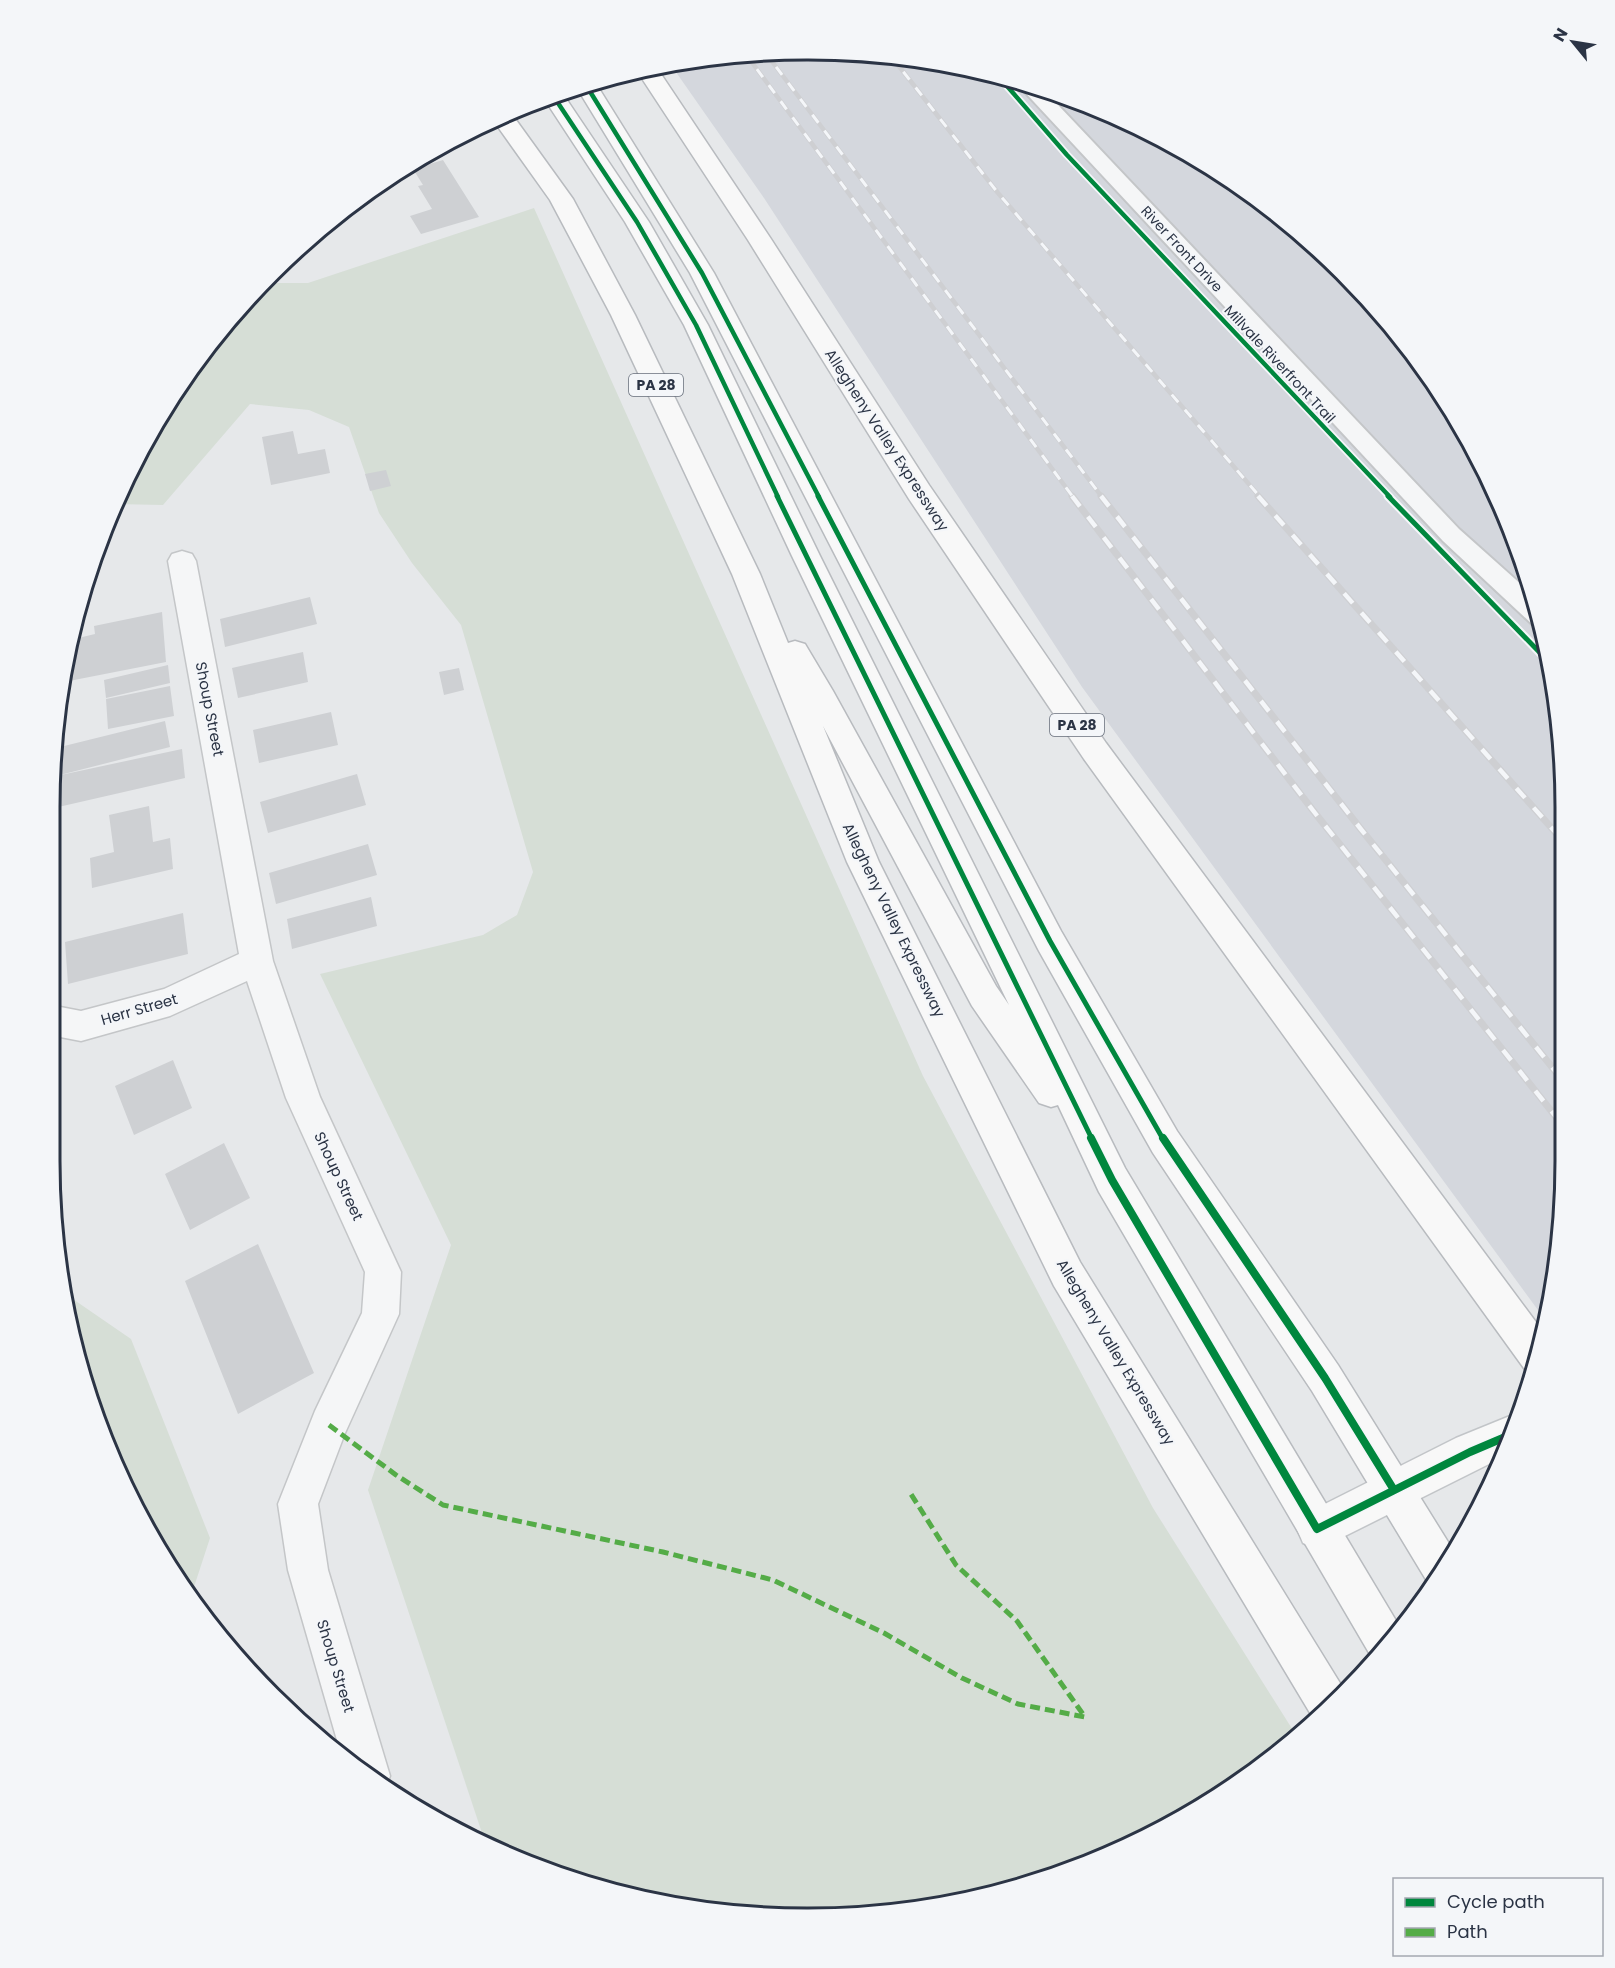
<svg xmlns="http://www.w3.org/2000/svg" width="1615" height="1968" font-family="Poppins,sans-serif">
<rect width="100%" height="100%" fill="#e6e8ea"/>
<path fill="#d4d7dd" d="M758,51l149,5 144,34 136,61 121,87 101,108 78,127 53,139 24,146v452l-18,111 -464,-634 -318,-489 -93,-133z"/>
<path fill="#d6ded6" d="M534,208l389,868 230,432 143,227 -27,27 -127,78 -187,64 -197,13 -194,-39 -80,-39 -116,-349 83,-245 -131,-271 163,-39 34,-20 16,-43 -72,-247 -49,-62 -33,-50 -30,-86 -40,-17 -59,-6 -87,101 -49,-1 63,-117 85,-104h46z
M67,1295l64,44 79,199 -18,55 -41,-54 -76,-183z"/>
<path fill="#ced0d3" d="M443,160l36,57 -58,17 -11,-18 22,-7 -14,-23 5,-1 -10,-16z
M293,431l5,23 27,-5 5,24 -59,12 -9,-48z
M386,470l5,16 -21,5 -5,-17z
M310,597l7,27 -92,23 -5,-28z
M162,612l4,50 -97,19 -2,-33 3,-8 25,-6 -1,-8z
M303,652l5,30 -70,16 -6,-30z
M168,665l2,18 -64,15 -2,-18z
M459,668l5,22 -20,5 -5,-23z
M170,686l4,30 -66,13 -2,-30z
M331,712l7,33 -79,18 -6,-33z
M165,721l5,26 -114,29 126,-27 3,29 -131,30 -3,-31 1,-28z
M357,774l9,31 -98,28 -8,-31z
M149,806l4,36 17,-4 3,31 -81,19 -2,-30 24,-6 -5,-37z
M368,844l9,31 -101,29 -7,-31z
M371,897l6,29 -85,23 -5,-30z
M183,913l5,41 -120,30 -3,-42z
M173,1060l19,48 -58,27 -19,-49z
M224,1143l26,55 -60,32 -25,-56z
M258,1244l56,129 -76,41 -53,-133z"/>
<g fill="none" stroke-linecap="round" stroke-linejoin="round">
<defs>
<path id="service" d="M1020,82l22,6 417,441 75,67 8,30 -10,-2 -89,-83 -422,-453z"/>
<path id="minor" d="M182,551l10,3 4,7 77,400 47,136 81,175 -2,42 -54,119 -27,71 10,66 62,206 -5,13 -44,-35 -53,-184 -10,-66 37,-93 47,-98 3,-41 -79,-174 -39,-117 -77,35 -89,25 -31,-6v-30l31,6 83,-22 75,-35 -71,-393 4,-7z"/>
<path id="primary" d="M1510,1416l6,2 -15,40 -170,85 -14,6 -14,-6 -6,-14 6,-14 153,-77z"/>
<path id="motorway" d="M657,68l114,171 158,246 177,258 438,590 -4,23 -7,18 -7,-3 -442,-612 -175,-260 -161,-259 -111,-169z
M595,82l119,191 347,658 116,200 161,234 115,185 -21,35 -4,-2 -116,-192 -159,-238 -114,-202 -349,-678 -113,-185z
M563,94l86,128 59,103 112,231 305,612 276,461 -29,29 -273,-466 -41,-87 -7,2 -12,-4 -67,-97 -149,-280 56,136 201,400 263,426 -30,30 -259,-432 -207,-424 -115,-288 -121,-259 -61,-115 -57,-80 18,-7 62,86 62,116 125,259 28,69 7,-2 10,3 28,47 163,295 13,19 -217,-449 -108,-231 -59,-103 -80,-122z"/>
</defs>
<use href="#service" stroke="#c4c6c8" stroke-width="4"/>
<use href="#minor" stroke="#c4c6c8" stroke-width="3"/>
<use href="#primary" stroke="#c2c5c8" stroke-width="3"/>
<use href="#motorway" stroke="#b8bbbf" stroke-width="3"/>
<use href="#service" fill="#f5f6f7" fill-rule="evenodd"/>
<use href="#minor" fill="#f5f6f7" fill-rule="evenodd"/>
<use href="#primary" fill="#f8f8f8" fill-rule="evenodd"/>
<use href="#motorway" fill="#f8f8f8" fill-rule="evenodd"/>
<defs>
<path id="rail-far1" d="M764,51l338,446
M745,53l328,444
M891,56l107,137 262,304"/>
<path id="rail" d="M1072,496l243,317 249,314
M1101,496l259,332 204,254
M1258,496l306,346"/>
</defs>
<use href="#rail-far1" stroke="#cecfd2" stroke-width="4.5"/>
<use href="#rail" stroke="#cecfd2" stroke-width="7"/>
<use href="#rail-far1" stroke="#f4f6f9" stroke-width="3" stroke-dasharray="10" stroke-linecap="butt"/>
<use href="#rail" stroke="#f4f6f9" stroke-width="4.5" stroke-dasharray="13" stroke-linecap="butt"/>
<path stroke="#54ac47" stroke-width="5" stroke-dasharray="10 5" stroke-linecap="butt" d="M329,1425l67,50 47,30 220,47 110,28 111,53 78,45 56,26 67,13 -68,-96 -61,-56 -47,-74"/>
<defs>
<path id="cycleway-far2" d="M1000,78l67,77 323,342
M586,85l116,188 117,224
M554,97l83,125 59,103 82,172"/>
<path id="cycleway-far1" d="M777,496l315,643
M818,496l232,445 113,198
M1388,496l160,165"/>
<path id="cycleway" d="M1091,1138l21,42 205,349 153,-77 40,-17
M1163,1138l162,240 69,112"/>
</defs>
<use href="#cycleway-far2" stroke="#f4f6f9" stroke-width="8"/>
<use href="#cycleway-far1" stroke="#f4f6f9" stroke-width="9"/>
<use href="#cycleway" stroke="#f4f6f9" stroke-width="11"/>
<use href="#cycleway-far2" stroke="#00873e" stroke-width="4.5"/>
<use href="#cycleway-far1" stroke="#00873e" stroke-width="5"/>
<use href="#cycleway" stroke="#00873e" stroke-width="8"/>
</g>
<g text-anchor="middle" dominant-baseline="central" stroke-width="4.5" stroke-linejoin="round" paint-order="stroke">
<g font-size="14" fill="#2b3445" stroke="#f4f6f9">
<text transform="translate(1182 249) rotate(47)">River Front Drive</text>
<text transform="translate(1280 364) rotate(47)">Millvale Riverfront Trail</text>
</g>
<g fill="#f4f6f9" stroke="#676e7b" stroke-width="1.5">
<rect x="629" y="374" width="54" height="22" rx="4.5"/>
<rect x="1050" y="714" width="54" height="22" rx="4.5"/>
</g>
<g font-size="14" font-weight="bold" fill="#2b3445">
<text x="656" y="385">PA 28</text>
<text x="1077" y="725">PA 28</text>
</g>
<g font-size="15" fill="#2b3445" stroke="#f4f6f9">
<text transform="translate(887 440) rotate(57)">Allegheny Valley Expressway</text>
<text transform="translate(210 709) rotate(79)">Shoup Street</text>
<text transform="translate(894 920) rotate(64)">Allegheny Valley Expressway</text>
<text transform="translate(139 1009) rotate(-16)">Herr Street</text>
<text transform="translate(339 1176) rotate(65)">Shoup Street</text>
<text transform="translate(1116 1352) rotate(59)">Allegheny Valley Expressway</text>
<text transform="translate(336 1666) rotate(73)">Shoup Street</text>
</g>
</g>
<path d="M0 0H1615V1968H0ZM807 60H808A747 747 0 0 1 1555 807V1161A747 747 0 0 1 808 1908H807A747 747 0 0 1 60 1161V807A747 747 0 0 1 807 60Z" fill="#f4f6f9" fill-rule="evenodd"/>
<path fill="none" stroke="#2b3445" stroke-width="3" d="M807 60H808A747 747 0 0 1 1555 807V1161A747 747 0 0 1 808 1908H807A747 747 0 0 1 60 1161V807A747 747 0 0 1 807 60Z"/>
<rect x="1393" y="1878" width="210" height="78" fill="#f4f6f9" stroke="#a4a8b1" stroke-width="1.5"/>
<rect x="1405" y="1898" width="30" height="9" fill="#00873e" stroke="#a4a8b1" stroke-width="1.5"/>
<text x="1447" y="1908" font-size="18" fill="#2b3445">Cycle path</text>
<rect x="1405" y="1928" width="30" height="9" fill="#54ac47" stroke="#a4a8b1" stroke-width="1.5"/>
<text x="1447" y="1938" font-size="18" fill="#2b3445">Path</text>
<g transform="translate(1573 42) rotate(300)" stroke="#f4f6f9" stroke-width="4.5" paint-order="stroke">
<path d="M0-4.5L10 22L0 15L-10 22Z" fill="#2b3445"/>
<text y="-9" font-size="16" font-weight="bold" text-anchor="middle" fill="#2b3445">N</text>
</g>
</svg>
